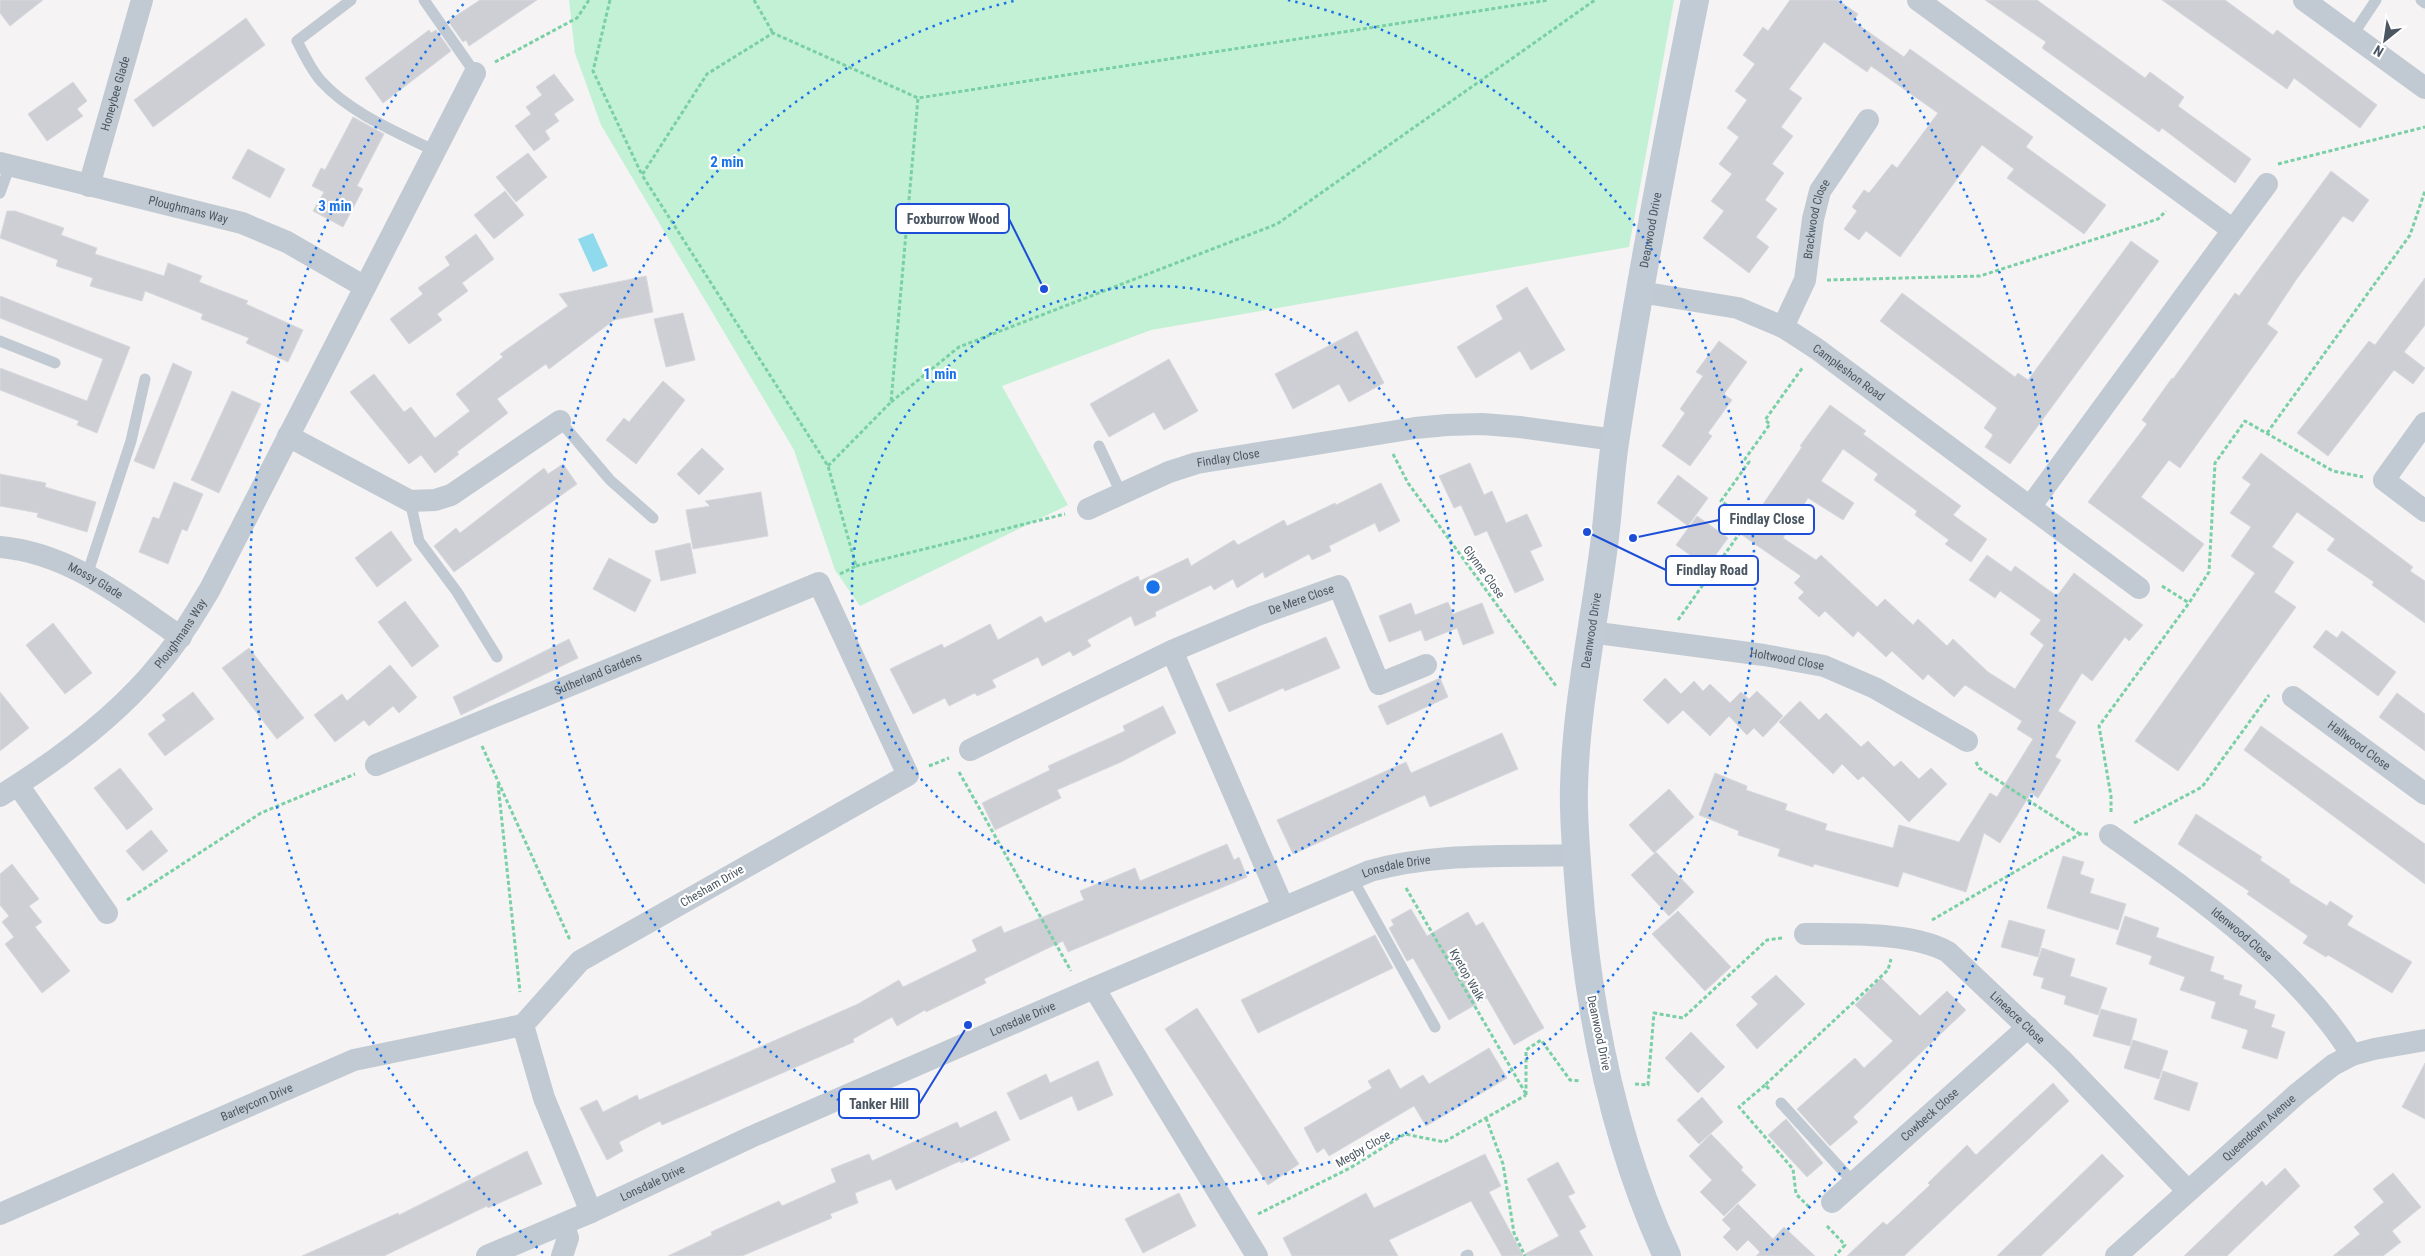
<svg xmlns="http://www.w3.org/2000/svg" width="2425" height="1256" font-family="'Roboto Condensed',sans-serif">
<rect width="100%" height="100%" fill="#f5f3f3"/>
<path fill="#c3f1d5" d="M569,0h1105l-45,247 -478,83 -149,56 66,119 -208,101 -25,-36 -41,-120 -193,-325 -26,-72z"/>
<path fill="#90daee" d="M593,233l15,33 -15,6 -15,-33z"/>
<path fill="#cdcfd5" stroke="#d7d9de" d="M0,0h43l-33,26 -10,-13z
M480,0h57l-68,46 -3,-6 -3,2 -15,-21z
M1790,0h48l20,14 -5,7 51,36 6,-8 123,88 -7,10 80,58 -22,29 -77,-56 7,-9 -32,-24 -82,112 -34,-26 -7,9 -15,-11 13,-18 -5,-4 12,-17 5,3 23,-29 5,4 41,-55 -67,-47 -4,6 -43,-30 -35,47 13,9 -21,29 12,9 -21,28 12,9 -19,27 12,9 -21,28 13,10 -20,26 -46,-35 21,-27 -13,-10 21,-27 -13,-10 20,-27 -12,-9 20,-28 -12,-9 20,-27 -12,-9 20,-28 5,4z
M1985,0h52l108,78 5,-6 34,25 -6,9 73,53 -16,24 -73,-55 -3,4 -117,-84 4,-6z
M2162,0h63l48,35 4,-5 100,75 -17,23 -66,-50 -7,11z
M246,18l19,27 -112,82 -19,-27z
M429,30l2,3 5,-3 15,21 -68,52 -18,-25z
M554,74l20,26 -20,14 5,7 -14,10 5,8 -16,12 -19,-25 16,-12 -5,-7 16,-12 -6,-8z
M73,82l14,19 -10,8 6,7 -36,25 -19,-27z
M353,117l31,17 -27,52 6,3 -20,38 -30,-16 11,-19 -12,-6 9,-18 4,2z
M248,149l37,20 -15,29 -38,-20z
M528,153l19,24 -31,25 -20,-25z
M2331,171l38,29 -16,22 -10,-6 -47,64 -29,44 11,8 -98,136 -11,-8 -28,37 63,47 -21,28 -95,-70 59,-78 -5,-4 30,-42 1,1 62,-86 4,3z
M505,191l19,24 -30,24 -20,-24z
M7,211h8l49,17 -3,7 36,13 -2,6 69,22 4,-13 34,13 -3,6 49,19 -2,3 57,26 -15,32 -42,-19 3,-5 -48,-19 2,-5 -58,-23 -3,10 -52,-15 3,-8 -37,-12 2,-6 -58,-22z
M476,234l18,25 -32,24 6,8 -31,23 5,6 -33,24 -19,-25 33,-25 -5,-6 32,-23 -5,-8z
M2131,241l28,20 -149,203 -25,-17 8,-12 -9,-7 13,-20 -117,-87 22,-28 113,84 3,-4 10,7z
M646,276l7,36 -39,8 -65,49 -3,-5 -49,35 11,14 -51,39 2,2 -24,19 -14,-18 -12,9 -59,-72 24,-18 30,38 7,-5 24,31 35,-27 -14,-17 47,-37 -3,-3 68,-48 -9,-12z
M2425,278v47l-21,27 21,16 -12,16 -19,-14 -66,86 -31,-23 72,-92 6,4z
M1527,287l38,63 -34,20 -11,-19 -44,27 -19,-31 46,-28 -7,-13z
M0,296l130,51 -33,86 -20,-8 2,-4 -79,-31v-22l87,33 16,-42 -103,-41z
M683,313l12,47 -29,7 -12,-48z
M1357,331l27,52 -35,19 -10,-18 -46,25 -18,-35z
M1719,341l28,21 -23,32 8,6 -24,33 4,3 -22,30 -28,-20 23,-33 -5,-4 23,-33 -7,-4z
M1169,359l29,52 -34,19 -10,-18 -45,25 -19,-33z
M173,363l19,9 -38,97 -20,-8z
M663,381l22,19 -49,64 -30,-24 18,-22 5,4z
M232,391l29,13 -42,89 -28,-13z
M1830,405l36,26 -3,3 98,72 -8,9 34,24 -16,23 -26,-18 4,-4 -34,-25 2,-4 -43,-31 4,-6 -35,-25 -22,32 33,22 -11,17 -35,-22 -25,40 33,22 5,-5 56,52 8,-8 28,26 5,-6 29,27 6,-7 35,33 27,17 29,-44 -14,-11 11,-14 -41,-29 -5,7 -26,-18 18,-25 24,17 4,-6 42,30 17,-23 69,52 -14,16 -4,-4 -33,44 -10,-8 -24,38 18,11 -21,35 6,3 -23,38 -7,-5 -31,50 -16,-10 -18,59 -63,-20 -5,15 -84,-23 -1,3 -35,-11 2,-7 -42,-14 1,-4 -40,-16 16,-42 32,13 -1,4 41,14 -2,6 42,14 -2,6 68,18 6,-23 60,17 31,-49 7,4 36,-58 -16,-10 5,-8 -57,-36 -11,12 -26,-23 -5,6 -31,-29 -6,6 -28,-26 -5,6 -28,-26 -6,6 -21,-19 6,-6 -10,-9 7,-7 -59,-41 60,-88 -2,-1z
M702,448l22,21 -25,26 -22,-21z
M2261,453l152,114 -3,4 15,10v42l-53,-38 2,-3 -47,-32 8,-11 -38,-27 -25,35 22,15 -20,30 22,15 -118,164 -43,-30 120,-168 -24,-17 20,-29 -21,-14 21,-29 -9,-6z
M1470,463l14,32 8,-4 14,32 21,-9 15,32 -12,5 14,29 -29,13 -28,-62 -12,5 -14,-31 -7,3 -15,-32z
M563,464l14,20 -123,88 -20,-26 22,-18 4,5 84,-65 4,6z
M0,474l46,9 -1,4 51,15 -9,30 -50,-15 1,-4 -38,-7z
M1678,475l30,23 -20,28 -31,-23z
M174,482l29,12 -16,37 -5,-2 -14,35 -29,-12 14,-35 6,2z
M1381,483l19,38 -21,11 -4,-9 -46,23 2,5 -19,9 -3,-6 -44,24 -2,-6 -26,16 -4,-9 -19,11 -3,-5 -56,27 1,4 -21,10 -4,-10 -44,24 4,6 -18,10 -3,-5 -28,15 -4,-9 -46,23 4,7 -19,9 -2,-3 -26,13 -4,-8 -32,16 -23,-45 52,-25 2,4 46,-24 8,16 43,-24 4,7 93,-47 2,5 48,-23 3,8 43,-26 4,5 46,-25 3,6 48,-23 1,2z
M761,492l7,44 -75,13 -7,-39 24,-4 -5,-5z
M1697,516l31,22 -21,29 -31,-22z
M391,531l21,29 -35,27 -22,-29z
M690,543l6,30 -35,8 -6,-30z
M609,558l42,22 -16,32 -42,-23z
M405,601l34,45 -27,21 -34,-45z
M1448,602l5,12 29,-11 12,30 -31,12 -6,-17 -32,13 -4,-11 -32,12 -10,-26 32,-13 4,12z
M53,623l39,50 -27,21 -39,-49z
M2326,630l11,8 5,-7 54,41 -18,24 -65,-49z
M1326,637l14,31 -55,23 -2,-3 -54,24 -13,-28z
M569,639l9,19 -117,57 -8,-18z
M249,648l55,70 -27,21 -55,-71z
M390,665l27,32 -18,16 -6,-7 -24,20 -5,-6 -29,22 -21,-27 28,-21 5,7z
M1440,678l8,19 -61,28 -9,-19z
M1665,678l16,16 13,-13 9,10 7,-7 20,19 11,-11 8,7 8,-8 26,25 -20,21 -9,-9 -7,7 -18,-19 -19,20 -27,-26 -15,14 -25,-24z
M0,692l29,36 -29,23z
M193,692l21,27 -49,37 -17,-22 18,-14 -4,-5z
M2397,693l28,21v37l-46,-34z
M1800,701l19,19 7,-7 35,34 7,-6 26,26 7,-6 18,18 12,-11 16,16 -38,38 -46,-46 -5,4 -16,-16 -9,10 -54,-52z
M1163,706l13,27 -55,29 -64,28 4,8 -66,32 -13,-27 68,-33 -2,-4 77,-35 -2,-5z
M2261,726l164,118v40l-181,-134z
M1502,733l16,36 -88,38 -5,-12 -132,59 -16,-34 129,-58 5,11z
M120,768l33,41 -26,21 -33,-42z
M1669,789l25,28 -40,36 -25,-28z
M2196,814l66,43 -2,3 30,20 -1,2 38,24 3,-5 23,15 -6,9 65,37 -20,31 -64,-38 -2,2 -23,-14 5,-7 -61,-42 2,-3 -71,-47z
M151,830l17,21 -25,20 -17,-20z
M1227,844l7,16 5,-3 8,20 -179,75 -5,-11 -79,38 2,4 -60,29 -1,-2 -28,16 -5,-9 -39,22 1,3 -192,83 -2,-4 -41,21 4,9 -16,9 -27,-52 17,-8 6,12 34,-17 2,5 219,-96 41,-24 4,7 74,-36 -5,-11 29,-14 3,7 80,-33 -4,-9 55,-23 5,13z
M1656,852l38,40 -25,24 -38,-41z
M2063,856l21,6 -4,12 14,5 -4,14 36,11 -8,26 -71,-22z
M12,864l27,35 -10,7 13,16 -7,5 35,44 -28,22 -37,-49 9,-7 -12,-15 7,-6 -9,-11v-31z
M1411,909l16,27 41,-24 8,14 7,-4 61,106 -30,17 -27,-47 -38,22 -36,-62 -6,3 -18,-33 5,-3 -3,-5z
M1678,911l53,56 -26,24 -53,-57z
M2125,916l34,12 -3,9 58,20 -4,14 14,5 -1,3 19,6 -3,10 17,6 -2,7 21,7 -4,12 14,5 -8,27 -35,-11 6,-18 -37,-12 5,-16 -36,-12 5,-13 -36,-13 3,-8 -36,-12z
M2009,920l36,10 -7,27 -37,-10z
M1375,935l18,33 -135,65 -17,-33z
M2042,948l33,11 -5,17 37,12 -9,27 -34,-11 2,-8 -25,-8 3,-10 -11,-3z
M1776,975l29,29 -48,45 -21,-24 22,-21 -7,-7z
M1881,978l39,38 27,-25 19,19 -113,107 5,5 -28,24 -33,-37 58,-51 9,10 29,-27 -38,-36z
M1197,1008l102,156 -31,21 -103,-156z
M2101,1009l36,10 -7,27 -37,-10z
M1691,1032l34,35 -27,26 -33,-35z
M2133,1040l35,11 -9,28 -35,-11z
M1489,1048l18,30 -81,48 -12,-20 -85,50 -5,-8 -7,5 -13,-25 68,-40 -4,-7 21,-12 11,20 23,-14 6,9z
M1098,1061l15,34 -35,16 -6,-15 -52,24 -13,-27 39,-19 4,9z
M2425,1063v56l-23,-12z
M2163,1071l35,12 -9,28 -35,-12z
M2053,1083l16,18 -165,155h-57l36,-34 4,3 43,-40 -2,-2 39,-38 9,10z
M1702,1097l21,25 -24,22 -22,-24z
M996,1111l14,29 -49,23 -1,-2 -64,29 -5,-11 -36,14 3,10 -28,11 2,4 -90,38h-74l44,-21 -1,-3 68,-31 3,5 54,-24 -5,-13 38,-15 3,7 85,-39 3,6z
M1786,1119l37,44 -16,14 -39,-42z
M1711,1134l32,33 -2,3 15,15 -32,31 -24,-24 12,-12 -23,-24z
M527,1151l15,33 -54,24 -1,-2 -103,50h-82l96,-43 1,2z
M1485,1154l16,32 -12,6 34,63 36,-19 -32,-57 31,-17 17,31 -7,3 18,31 -7,4 14,25h-91l-31,-55 -82,39 9,16h-106l-9,-18 83,-45 8,15z
M2102,1154l22,22 -83,80h-44z
M2285,1168l15,18 -73,70h-43l78,-75 4,5z
M2393,1173l28,34 -29,24 9,11 -18,14h-50l27,-22 -6,-7 30,-25 -11,-13z
M1179,1193l17,33 -53,27 -18,-34z
M1738,1204l35,35 11,-12 31,29h-59l4,-4 -12,-12 -11,11 -14,-14 8,-8 -9,-9z"/>
<g fill="none" stroke-linecap="round" stroke-linejoin="round">
<path stroke="#7ad0a6" stroke-width="3" stroke-dasharray="4 2.5" stroke-linecap="butt" d="M610,0l-17,71 49,104
M754,0l19,33
M495,62l82,-44 12,-18
M2278,164l147,-37
M1827,280l153,-4 178,-57 8,-8
M891,402l68,-55 318,-123 318,-224
M2267,433l143,-198 15,-44
M1393,454l15,29 148,203
M828,466l63,-64 27,-304
M856,566l209,-52
M840,574l16,-8 -28,-100 -186,-291 65,-101 66,-41 145,65 631,-98
M2162,586l27,17
M1678,620l71,-100 -28,-19 28,-39 -4,-3 25,-35 -5,-4 38,-53
M482,746l88,194
M1976,762l3,6 101,66
M929,766l20,-8
M959,772l112,199
M498,784l22,208
M2111,812v-16l-12,-70 90,-123 20,-31 6,-109 30,-42 88,50 30,6
M2134,823l68,-36 67,-92
M1406,888l120,206
M127,900l134,-87 94,-39
M1932,920l148,-86h8
M1635,1084l13,1 6,-72 29,5 84,-78 15,-2
M1765,1085l-26,22 54,62 3,25 13,13
M1769,1089l-4,-4 123,-115 3,-11
M1526,1095v-45l15,-10 29,40 11,1
M1486,1118l17,46 11,69 11,23
M1258,1214l92,-46 55,-34 39,8 82,-47
M1827,1226l18,19 -10,11"/>
<path stroke="#c1cad2" stroke-width="11" d="M351,0l-54,41c7,13 14,29 24,40 29,32 76,51 114,70
M424,0l51,73
M2421,0l4,3
M2352,36l24,-36
M0,193l10,-28
M0,341l55,22
M560,421l50,59 43,38
M1099,446l22,47
M410,501l9,40 38,51 40,65
M87,575l44,-134 14,-62
M1352,878l83,149
M1781,1103l72,79
M1466,1256l2,-1"/>
<g stroke="#c1cad2" stroke-width="22">
<path d="M1918,0l315,230 -203,277"/>
<path d="M2304,0l121,88"/>
<path id="s1" d="M0,163l242,60 45,19 78,45"/>
<path id="s2" d="M89,186l53,-186"/>
<path d="M2233,230l34,-46"/>
<path id="s3" d="M1640,292l98,16 45,19 34,22 322,239"/>
<path id="s4" d="M1783,327l22,-47 8,-61 7,-28 48,-71"/>
<path d="M2425,423l-41,57 41,31"/>
<path d="M288,436l122,65 25,-1 16,-5 109,-74"/>
<path id="s5" d="M1088,509l81,-37 28,-9 218,-35 32,-3 35,-1 38,3 95,13"/>
<path id="s6" d="M0,547c70,6 125,52 181,90"/>
<path id="s7" d="M1590,632l174,23 60,11 51,22 92,53"/>
<path d="M1172,651l111,256"/>
<path id="s8" d="M2293,697l132,97"/>
<path id="s9" d="M970,750l202,-99 83,-35 84,-30 40,98 47,-19"/>
<path id="s10" d="M376,765l443,-182 89,192 -328,186 -57,64 21,73 47,114"/>
<path d="M18,785l89,128"/>
<path id="s11" d="M0,796c58,-36 118,-80 161,-134 19,-23 34,-48 49,-73l265,-516"/>
<path id="s12" d="M2110,835c86,61 186,130 242,220"/>
<path id="s13" d="M1805,934c41,0 107,-2 143,18l114,108 126,131"/>
<path d="M1094,988l163,268"/>
<path id="s14" d="M1832,1202l196,-175"/>
<path id="s15" d="M0,1214l354,-154 169,-35"/>
<path id="s16" d="M487,1256l104,-44 160,-75 343,-149 276,-117c66,-19 138,-14 207,-16"/>
<path d="M562,1256l6,-18 -5,-14"/>
<path id="s17" d="M2116,1256l182,-163 35,-28 19,-10 22,-6 51,-9"/>
</g>
<path stroke="#c1cbd6" stroke-width="28" id="s18" d="M1667,1256c-55,-118 -80,-251 -89,-380 -2,-29 -5,-60 -4,-89 2,-82 20,-162 30,-242 5,-36 6,-73 12,-109 22,-146 50,-291 79,-436"/>
</g>
<g fill="none" stroke="#1a73e8" stroke-width="2.5" stroke-dasharray="2.5 5">
<circle cx="1153" cy="587" r="301"/>
<path d="M1288 0A602 602 0 1 1 1018 0"/>
<path d="M543 1253A903 903 0 0 1 466 1M1840 1A903 903 0 0 1 1763 1253"/>
</g>
<g text-anchor="middle" dominant-baseline="central" stroke-width="4.5" stroke-linejoin="round" paint-order="stroke">
<g font-size="12" fill="#4a5661" stroke="#fff">
<text stroke="none"><textPath href="#s2" startOffset="96">Honeybee Glade</textPath></text>
<text stroke="none"><textPath href="#s1" startOffset="194">Ploughmans Way</textPath></text>
<text stroke="none"><textPath href="#s4" startOffset="114">Brackwood Close</textPath></text>
<text stroke="none"><textPath href="#s18" startOffset="1044">Deanwood Drive</textPath></text>
<text stroke="none"><textPath href="#s3" startOffset="228">Campleshon Road</textPath></text>
<text stroke="none"><textPath href="#s5" startOffset="150">Findlay Close</textPath></text>
<text transform="translate(1484 572) rotate(54)">Glynne Close</text>
<text stroke="none"><textPath href="#s6" startOffset="102">Mossy Glade</textPath></text>
<text stroke="none"><textPath href="#s9" startOffset="364">De Mere Close</textPath></text>
<text stroke="none"><textPath href="#s18" startOffset="639">Deanwood Drive</textPath></text>
<text stroke="none"><textPath href="#s11" startOffset="245">Ploughmans Way</textPath></text>
<text stroke="none"><textPath href="#s7" startOffset="199">Holtwood Close</textPath></text>
<text stroke="none"><textPath href="#s10" startOffset="240">Sutherland Gardens</textPath></text>
<text stroke="none"><textPath href="#s8" startOffset="82">Hallwood Close</textPath></text>
<text stroke="none"><textPath href="#s16" startOffset="990">Lonsdale Drive</textPath></text>
<text transform="translate(712 886) rotate(-30)">Chesham Drive</text>
<text stroke="none"><textPath href="#s12" startOffset="165">Idenwood Close</textPath></text>
<text transform="translate(1467 975) rotate(60)">Kyetop Walk</text>
<text stroke="none"><textPath href="#s13" startOffset="241">Lineacre Close</textPath></text>
<text stroke="none"><textPath href="#s16" startOffset="586">Lonsdale Drive</textPath></text>
<text transform="translate(1599 1033) rotate(78)">Deanwood Drive</text>
<text stroke="none"><textPath href="#s15" startOffset="280">Barleycorn Drive</textPath></text>
<text stroke="none"><textPath href="#s14" startOffset="131">Cowbeck Close</textPath></text>
<text stroke="none"><textPath href="#s17" startOffset="192">Queendown Avenue</textPath></text>
<text transform="translate(1363 1149) rotate(-30)">Megby Close</text>
<text stroke="none"><textPath href="#s16" startOffset="181">Lonsdale Drive</textPath></text>
</g>
</g>
<circle cx="1153" cy="587" r="8" fill="#1a73e8" stroke="#fff" stroke-width="2.5"/>
<g font-size="15" text-anchor="middle" font-weight="bold" fill="#1a73e8" stroke="#fff" stroke-width="4.5" stroke-linejoin="round" paint-order="stroke">
<text x="727" y="167">2 min</text>
<text x="335" y="211">3 min</text>
<text x="940" y="379">1 min</text>
</g>
<path fill="none" stroke="#1d4ed8" stroke-width="2" d="M1044 289L1009 219M1633 538L1719 520M1587 532L1666 570M968 1025L919 1104"/>
<g fill="#1d4ed8" stroke="#fff" stroke-width="2">
<circle cx="1044" cy="289" r="5"/>
<circle cx="1633" cy="538" r="5"/>
<circle cx="1587" cy="532" r="5"/>
<circle cx="968" cy="1025" r="5"/>
</g>
<g fill="#fff" stroke="#1d4ed8" stroke-width="2">
<rect x="896" y="204" width="113" height="29" rx="5"/>
<rect x="1719" y="505" width="95" height="29" rx="5"/>
<rect x="1666" y="556" width="92" height="29" rx="5"/>
<rect x="839" y="1089" width="80" height="29" rx="5"/>
</g>
<g font-size="14" text-anchor="middle" font-weight="bold" fill="#4a5661">
<text x="953" y="224">Foxburrow Wood</text>
<text x="1767" y="524">Findlay Close</text>
<text x="1712" y="575">Findlay Road</text>
<text x="879" y="1109">Tanker Hill</text>
</g>
<g transform="translate(2385 40) rotate(210)" stroke="#ffffff" stroke-width="4" paint-order="stroke">
<path d="M0-4L9 19L0 12L-9 19Z" fill="#4a5661"/>
<text y="-8" font-size="14" font-weight="bold" text-anchor="middle" fill="#4a5661">N</text>
</g>
</svg>
